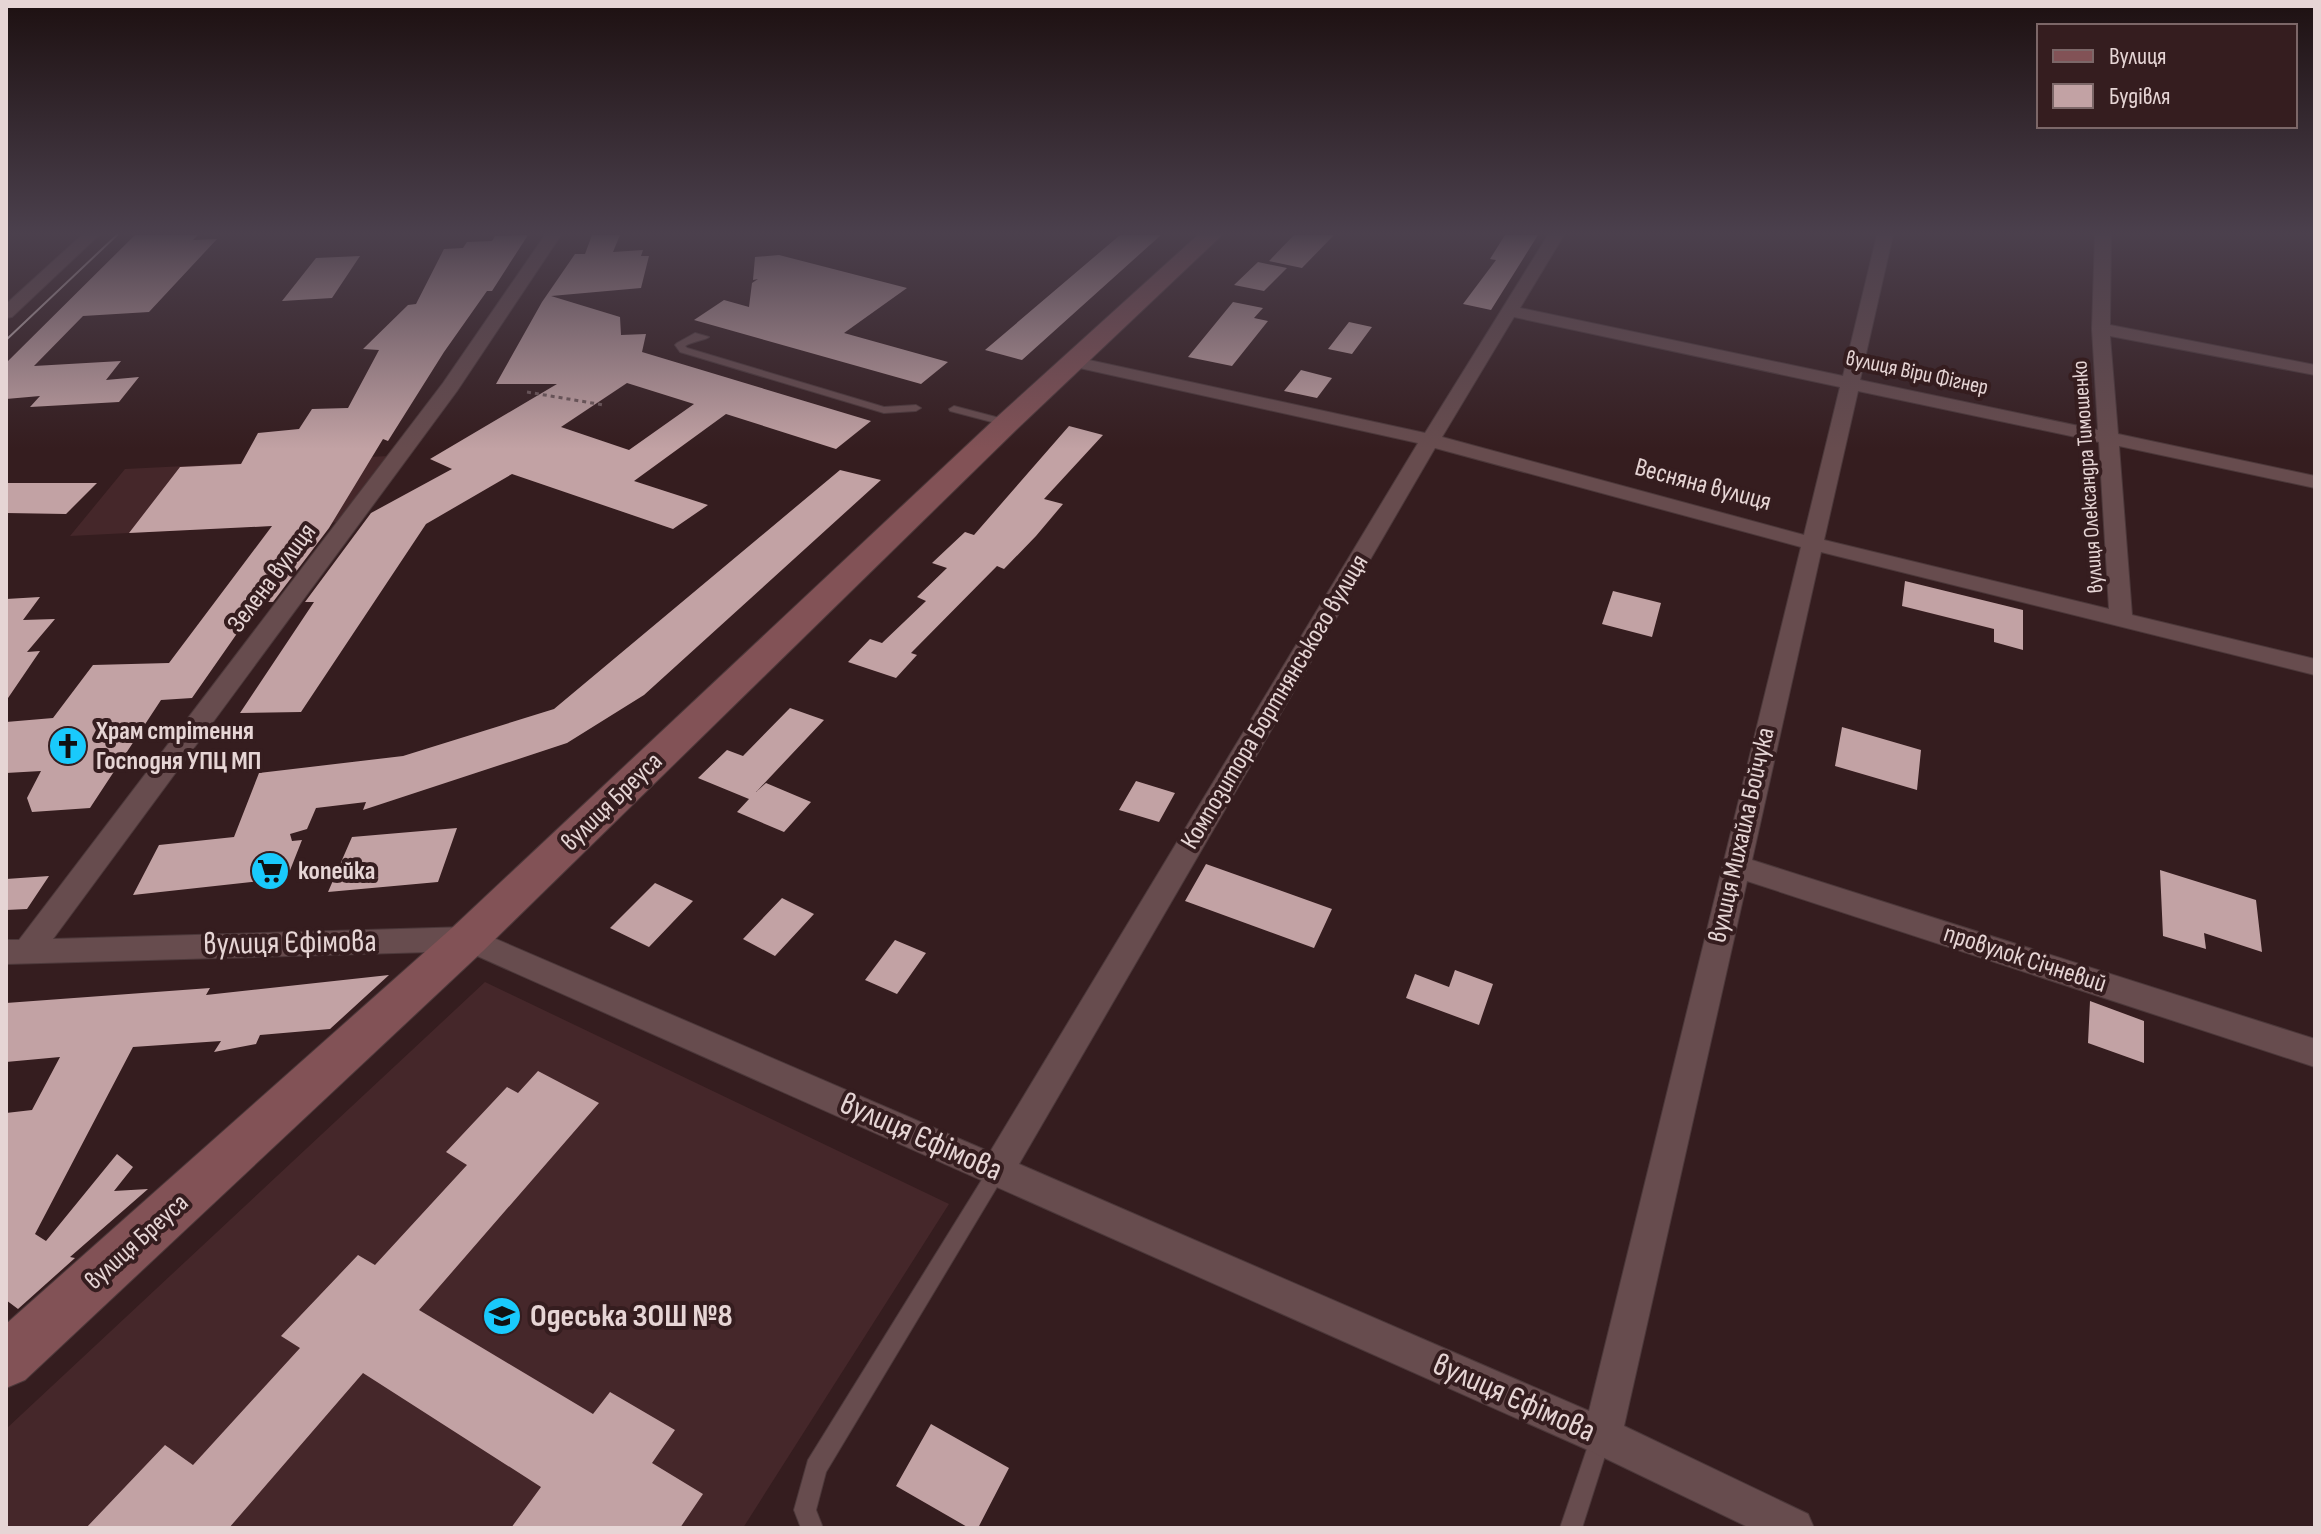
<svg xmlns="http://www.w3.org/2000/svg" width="2321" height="1534" font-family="'Sofia Sans Condensed',sans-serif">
<rect width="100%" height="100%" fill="#351d1f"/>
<path fill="#45272a" d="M389,456l-47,66 -272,14 55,-67z
M485,982l464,222 -206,324h-737v-99z"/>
<path fill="#c2a2a4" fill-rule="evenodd" d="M135,235h63l-5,5 24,-1 -68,73 -66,4 -49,50 87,-5 -15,19 33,-3 -20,25 -89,5 10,-11 -34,3v-36z
M528,235l-36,56h-5l-43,61 -56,89 -5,-2 -54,89 -56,74h-14l-67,96 -31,2 -71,108 -58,4 -5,-14 14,-27 -35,2v-51l47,-4 40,-53 76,-2 103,-137 -143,7 51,-66 61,-3 17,-31 41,-4 13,-20 36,-1 31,-58 -16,-1 45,-44 8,-1 28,-55 19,-1 4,-6 25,-1 3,-5z
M592,235h28l-7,17 30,-2 -2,6h8l-8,32 -90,8 69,21 1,18 25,-1 -4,18 229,69 -35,28 -110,-35 -92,67 74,24 -35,24 -161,-55 -86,50 -125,188 -61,1 74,-111h-9l66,-89 81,-44 -22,-10 127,-75h-61l46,-82 33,-48h10zM627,383l67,21 -65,46 -68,-23z
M1120,235h41l-139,125 -37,-10z
M1294,235h40l-32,33 -33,-7z
M1505,235h33l-47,75 -28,-6 33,-44 -6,-1z
M779,255l128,33 -63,45 104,29 -27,22 -227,-64 30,-20 25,7 3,-24 6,-4 -5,1 2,-23z
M360,256l-28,42 -50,3 34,-43z
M1258,262l29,6 -23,23 -30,-6z
M1233,302l30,6 -9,10 14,3 -36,45 -44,-9z
M1349,322l23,5 -20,27 -24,-5z
M1301,370l31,8 -15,20 -33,-7z
M1069,426l34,9 -59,64 19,5 -27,32 -32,33 -7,-3 -86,87 6,2 -21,23 -48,-16 22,-23 12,4 44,-42 -9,-4 30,-29 -15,-5 33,-31 9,3z
M840,470l41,10 -237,215 -77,48 -204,67 3,-8 -50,6 -9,21 -17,5 2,7 10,-1 -15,38 -154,17 26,-50 75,-8 25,-64 144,-17 151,-47z
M6,483h91l-31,31 -60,-1z
M1905,581l118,29v40l-29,-8v-13l-92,-23z
M1613,591l48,12 -9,34 -50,-13z
M40,597l-17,23 32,-1 -28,33 13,-1 -34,50v-102z
M790,708l34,12 -68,72 10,-9 45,19 -27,30 -47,-20 12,-13 -51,-21 29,-28 16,6z
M1842,727l79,23 -4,40 -82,-24z
M1136,781l39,12 -16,29 -40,-12z
M457,828l-19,54 -110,10 24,-55z
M1206,864l126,45 -18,39 -129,-47z
M2160,870l96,30 6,52 -58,-19 2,16 -43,-13z
M49,876l-22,33 -21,1v-31z
M655,883l38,18 -44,46 -39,-19z
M782,898l32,16 -39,42 -32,-17z
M895,940l31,13 -29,41 -32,-14z
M1455,970l38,14 -14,41 -73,-27 9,-24 34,13z
M389,975l-59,54 -70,6 -4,9 -42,8 7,-11 -88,6 -98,187 11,7 71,-87 16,13 -19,24 34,-2 -78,68 5,1 -57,51 -12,-9v-187l26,-3 28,-53 -54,5v-59l204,-15 -4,7z
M2090,1001l54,20v42l-56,-20z
M538,1071l61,32 -180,207 174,104 17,-22 65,38 -23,33 51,31 -23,34h-169l30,-41 -178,-114 -134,155h-143l79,-83 28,20 107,-117 -19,-12 77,-81 17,10 92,-100 -21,-13 61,-65 11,6z
M931,1424l78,44 -31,60h-9l-73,-42z"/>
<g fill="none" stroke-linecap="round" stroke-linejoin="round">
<defs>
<path id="lane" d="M695,333l14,4c-3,3 -16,4 -24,9l2,2 197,59 32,-2 5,3 -5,3 -32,2 -204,-61 -5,-7 2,-2z
M954,406l57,15 1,2 -5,3 -57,-15 -1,-2z
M997,1162l6,3 3,6 -3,6 -177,295 -10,38 7,18h-22l-7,-18 14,-50 183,-295z
M1601,1427l7,3 3,7 -29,91h-22l31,-91 3,-7z"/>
<path id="street" d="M82,235h17l-87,82 -6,1v-14z
M545,235h16l-104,156 -404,548 415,-12 522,225 428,-709 -343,-76 -9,-5 3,-4 6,-1 350,76 123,-198h16l-44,73 323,68 34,-141h16l-33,145 238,50 -6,-101 3,-94h16l-1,90 205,40v10l-205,-39 8,98 197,42v12l-196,-42 13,169 183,44v16l-494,-123 -69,308 563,179v28l-568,-186 -123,545 184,88 6,14h-64l-162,-78 -1122,-499 -460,13v-24h13l424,-557zM1514,317l326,70 -36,148 -362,-98zM1858,391l241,51 10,167 -285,-69zM1435,448l366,99 -212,864 -570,-247z"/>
<path id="secondary" d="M1198,235h24l-205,194 -534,522 -458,429 -19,8v-64l447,-397 544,-510z"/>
</defs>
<use href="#lane" stroke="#4c383a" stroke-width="2"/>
<use href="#street" stroke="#4c383a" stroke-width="2"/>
<use href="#secondary" stroke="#4c383a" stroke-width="2"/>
<path stroke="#6f595b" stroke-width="3" stroke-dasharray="4 4" stroke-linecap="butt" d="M527,392l77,13"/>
<use href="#lane" fill="#674c4e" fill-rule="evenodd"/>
<use href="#street" fill="#674c4e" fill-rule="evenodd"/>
<use href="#secondary" fill="#825256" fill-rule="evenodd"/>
<path stroke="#cbb9b9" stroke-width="2" d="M6,340l111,-105"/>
</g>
<linearGradient id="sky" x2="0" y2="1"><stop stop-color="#1d1011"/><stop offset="0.52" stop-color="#4b404d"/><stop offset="1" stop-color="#4b404d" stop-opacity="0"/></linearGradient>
<rect width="2321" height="449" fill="url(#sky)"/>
<defs>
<symbol id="church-disc" viewBox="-11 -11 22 22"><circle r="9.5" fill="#19cafc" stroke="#351d1f"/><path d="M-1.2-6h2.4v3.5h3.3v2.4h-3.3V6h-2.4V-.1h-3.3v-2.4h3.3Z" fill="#111"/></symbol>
<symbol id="supermarket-disc" viewBox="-11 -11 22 22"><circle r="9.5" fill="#19cafc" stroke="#351d1f"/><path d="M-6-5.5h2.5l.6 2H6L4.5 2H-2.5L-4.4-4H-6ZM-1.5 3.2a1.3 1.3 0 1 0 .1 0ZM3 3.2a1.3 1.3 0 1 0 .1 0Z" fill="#111"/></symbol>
<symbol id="school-disc" viewBox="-11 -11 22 22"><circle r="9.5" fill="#19cafc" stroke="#351d1f"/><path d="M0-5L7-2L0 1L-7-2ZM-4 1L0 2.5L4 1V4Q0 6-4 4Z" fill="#111"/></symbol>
</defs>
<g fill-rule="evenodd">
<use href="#church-disc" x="46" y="724" width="44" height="44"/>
<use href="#supermarket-disc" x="248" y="849" width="44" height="44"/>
<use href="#school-disc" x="480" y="1294" width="44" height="44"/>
</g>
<g text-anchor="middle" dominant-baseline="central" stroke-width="8" stroke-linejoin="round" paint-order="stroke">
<g font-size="22" fill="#e6d5d5" stroke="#351d1f">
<text transform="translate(1917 373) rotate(12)">вулиця Віри Фігнер</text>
<text transform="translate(2088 477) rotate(-94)">вулиця Олександра Тимошенко</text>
</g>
<g font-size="26" fill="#e6d5d5" stroke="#351d1f">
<text transform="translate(1703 485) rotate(15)">Весняна вулиця</text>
<text transform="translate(272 578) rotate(-53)">Зелена вулиця</text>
<text transform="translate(1275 702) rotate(-59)">Композитора Бортнянського вулиця</text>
<text transform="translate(612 802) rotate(-44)">вулиця Бреуса</text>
<text transform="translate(1742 835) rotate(-77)">вулиця Михайла Бойчука</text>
<text transform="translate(2025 959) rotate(18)">провулок Січневий</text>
<text transform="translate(137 1242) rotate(-42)">вулиця Бреуса</text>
</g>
<g font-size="26" font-weight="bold" fill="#e6d5d5" stroke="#351d1f" text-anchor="start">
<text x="96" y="731">Храм стрітення<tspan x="96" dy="30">Господня УПЦ МП</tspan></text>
<text x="298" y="871">копейка</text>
</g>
<g font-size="32" fill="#e6d5d5" stroke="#351d1f">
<text transform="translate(290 943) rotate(-1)">вулиця Єфімова</text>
<text transform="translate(921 1137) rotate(24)">вулиця Єфімова</text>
<text transform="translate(1514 1398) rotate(24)">вулиця Єфімова</text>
</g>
<g font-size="32" font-weight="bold" fill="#e6d5d5" stroke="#351d1f" text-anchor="start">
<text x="530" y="1316">Одеська ЗОШ №8</text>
</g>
</g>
<rect width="2321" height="1534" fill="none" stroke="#e6d5d5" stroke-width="16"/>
<rect x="2037" y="24" width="260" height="104" fill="#351d1f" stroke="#7c6768" stroke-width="2"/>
<rect x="2053" y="50" width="40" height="12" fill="#825256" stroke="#7c6768" stroke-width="2"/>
<text x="2109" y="64" font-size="24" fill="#e6d5d5">Вулиця</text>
<rect x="2053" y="84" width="40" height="24" fill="#c2a2a4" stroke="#7c6768" stroke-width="2"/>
<text x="2109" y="104" font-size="24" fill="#e6d5d5">Будівля</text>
</svg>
